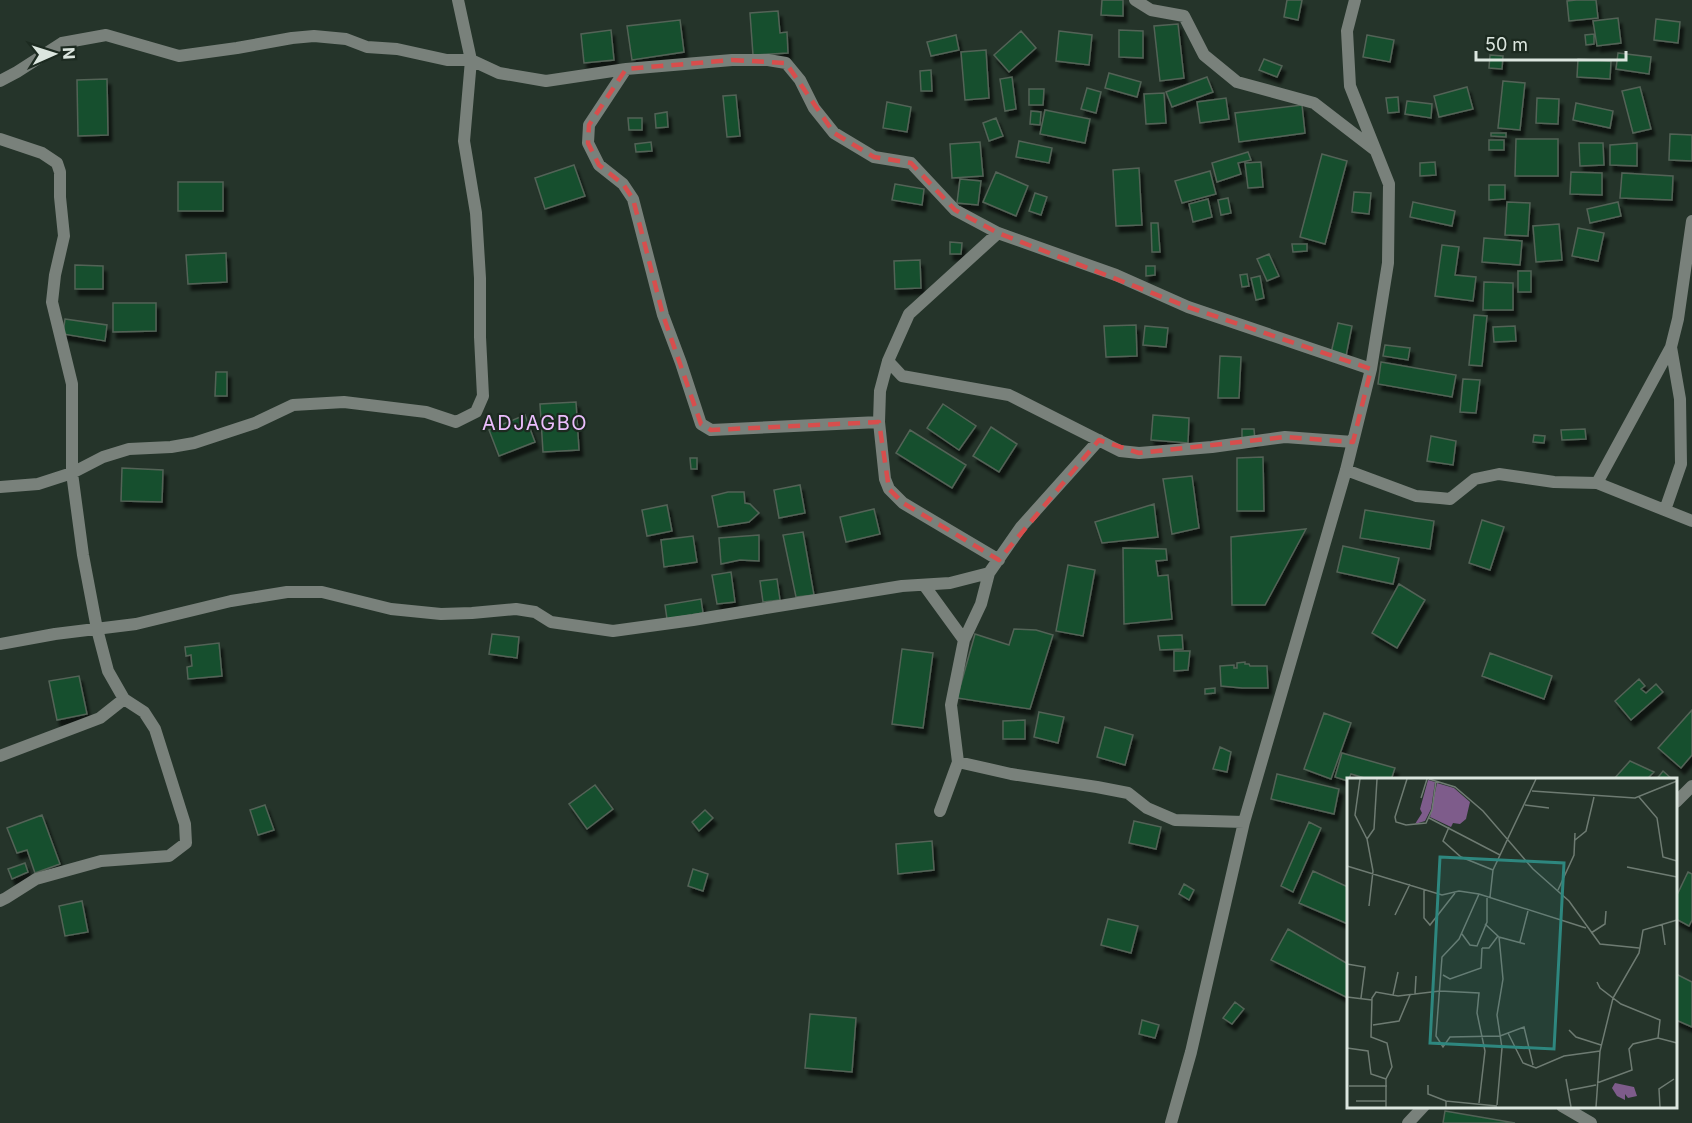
<svg xmlns="http://www.w3.org/2000/svg" width="1692" height="1123" font-family="Inter,sans-serif">
<defs>
<filter id="shadow"><feDropShadow dx="3.5" dy="6" stdDeviation="1.5" flood-color="#0009"/></filter>
</defs>
<rect width="100%" height="100%" fill="#25342a"/>
<path fill="#164f2e" stroke="#536357" stroke-width="1.5" filter="url(#shadow)" d="M1102,0h21v16l-22,-1z
M1287,0h15l-4,20 -14,-3z
M1576,0h20l2,18 -29,3 -2,-20z
M778,11l2,22 7,-1 1,21 -35,2 -3,-42z
M1618,18l3,25 -24,3 -4,-25z
M1656,19l24,3 -2,21 -24,-3z
M680,20l4,32 -52,8 -5,-34z
M1178,24l6,54 -24,3 -6,-55z
M611,30l3,30 -30,3 -3,-29z
M1119,30l24,1v27l-24,-1z
M1021,31l15,17 -27,24 -15,-17z
M1059,31l33,4 -3,30 -33,-4z
M1594,34v10l-8,1 -1,-10z
M956,35l3,15 -28,6 -4,-14z
M1367,35l27,5 -4,22 -27,-5z
M986,50l3,48 -24,2 -4,-48z
M1618,53l33,4 -2,17 -33,-5z
M1490,55l13,1 -1,13 -13,-1z
M1264,59l18,7 -5,11 -18,-7z
M1578,59l33,2 -1,18 -33,-2z
M931,70l1,21h-11l-1,-20z
M1109,73l32,9 -4,15 -32,-9z
M1012,77l4,32 -11,2 -5,-32z
M1207,77l6,15 -41,15 -6,-15z
M107,79l1,56 -30,1 -1,-56z
M1503,81l22,2 -5,47 -22,-2z
M1467,87l6,22 -34,8 -5,-21z
M1640,87l11,42 -18,4 -11,-42z
M1087,88l14,4 -5,21 -15,-4z
M1029,89h15l-1,16h-14z
M1164,93l2,30 -20,1 -2,-30z
M736,95l4,41 -13,1 -4,-41z
M1398,97l1,15 -11,1 -2,-15z
M1226,98l3,21 -29,4 -3,-21z
M1537,98l22,1 -1,25 -22,-1z
M1407,101l25,3 -1,14 -26,-4z
M887,102l24,5 -4,25 -24,-4z
M1576,103l37,8 -3,17 -37,-8z
M1302,105l3,28 -66,9 -4,-29z
M1045,110l45,9 -5,24 -45,-9z
M1031,111l10,1 -1,13 -10,-1z
M667,112l1,15 -12,1 -1,-14z
M628,118h14v12h-13z
M996,118l7,18 -14,5 -6,-18z
M1491,133h15v4l-15,-1z
M1670,134l22,1v26l-23,-1z
M1516,139h42v37h-43z
M1489,140h15v10h-15z
M1019,141l33,7 -3,15 -33,-6z
M651,142l1,9 -16,1 -1,-8z
M980,142l3,34 -31,2 -2,-34z
M1579,143h24l1,22 -24,1z
M1637,143v23l-27,-1v-20z
M1248,152l3,8 -13,3 3,11 -24,8 -5,-19z
M1322,154l25,7 -22,83 -25,-7z
M1261,162l2,25 -15,1 -3,-25z
M1435,162l1,13 -16,1v-13z
M574,165l11,31 -40,13 -10,-31z
M1139,168l3,57 -26,1 -3,-56z
M1210,171l6,23 -34,9 -7,-22z
M996,172l32,14 -12,30 -33,-14z
M1571,172l31,1v22l-32,-1z
M1622,173l51,3 -1,24 -52,-2z
M960,179l21,2 -3,24 -21,-2z
M178,182h45v29h-45z
M895,184l29,5 -2,16 -30,-5z
M1489,185h16v14l-16,1z
M1354,192l17,1 -2,21 -17,-2z
M1035,193l12,4 -6,18 -12,-4z
M1228,198l3,15 -10,2 -3,-15z
M1208,199l4,18 -19,5 -4,-18z
M1413,202l42,9 -3,15 -42,-9z
M1507,202l23,1 -2,33 -23,-1z
M1618,202l3,14 -31,7 -3,-14z
M1151,223h7l2,29h-8z
M1559,224l3,36 -26,2 -3,-36z
M1578,228l26,5 -6,28 -26,-5z
M1484,238l38,3 -2,24 -38,-3z
M950,242l12,1 -1,11h-11z
M1292,244h15v7l-14,1z
M1442,245l17,2 -4,28 21,2 -3,24 -38,-5z
M226,253l1,29 -39,2 -2,-29z
M1269,254l10,22 -12,5 -10,-22z
M920,260l1,28 -26,1 -1,-28z
M75,265l28,1v23h-28z
M1146,266h9v9l-9,1z
M1518,271h13v21h-13z
M1247,274l2,12 -7,1 -2,-12z
M1260,276l4,22 -8,2 -5,-22z
M1484,282l29,1v27h-30z
M113,303h43v28l-43,1z
M1474,315l13,1 -5,50 -13,-1z
M65,319l42,6 -2,16 -42,-7z
M1338,323l14,3 -6,30 -15,-3z
M1136,325l1,31 -31,1 -2,-31z
M1145,326l23,2 -2,19 -23,-2z
M1515,326l1,15 -22,1 -1,-15z
M1385,345l25,3 -2,12 -25,-4z
M1220,356l21,1 -2,41h-21z
M1381,362l75,13 -4,22 -74,-13z
M216,372h11v24h-12z
M1463,379l17,1 -4,33 -16,-1z
M576,402l3,48 -36,2 -3,-48z
M943,404l33,22 -17,24 -32,-22z
M525,415l10,27 -36,14 -10,-26z
M1153,415l36,3 -1,25 -37,-3z
M991,427l26,17 -18,28 -26,-16z
M1242,429h12l1,12h-13z
M1585,429l1,10 -24,1 -1,-10z
M910,430l56,35 -14,23 -56,-35z
M1534,435l11,1 -1,7 -11,-1z
M1431,436l25,5 -3,24 -26,-4z
M1263,457l1,54h-27v-53z
M690,458h7v11h-6z
M122,468l41,2 -1,32 -41,-1z
M1192,476l7,52 -27,6 -9,-55z
M800,485l5,28 -26,5 -5,-28z
M728,492h16l1,11 5,1 9,9 -10,9 -31,5 -6,-31z
M1154,504l4,33 -56,6 -7,-21z
M667,505l5,26 -25,5 -5,-26z
M874,509l6,25 -34,8 -6,-25z
M1365,510l69,11 -4,28 -70,-11z
M1482,520l22,7 -14,43 -21,-7z
M1306,529l-41,76h-33l-1,-68z
M803,532l11,63 -18,2 -13,-62z
M759,535v26l-19,-1 -19,4 -2,-26z
M693,536l4,26 -33,5 -3,-27z
M1343,546l56,12 -6,26 -56,-12z
M1123,548l43,1 1,11 -11,1 2,15 10,-1 4,44 -48,5z
M1068,565l27,5 -12,66 -27,-5z
M731,572l4,30 -18,2 -5,-29z
M777,579l3,21 -17,2 -3,-21z
M1399,584l26,16 -28,48 -25,-15z
M701,599l2,14 -36,6 -2,-14z
M1014,629l22,1 17,5 -23,74 -73,-11 18,-64 34,11z
M492,634l27,3 -2,21 -28,-4z
M1182,635l1,14 -23,1 -2,-14z
M219,643l3,33 -34,3 -1,-12 5,-1 -1,-11 -5,1 -1,-9z
M902,649l31,4 -10,75 -31,-4z
M1174,651h16l-2,19 -14,1z
M1490,653l62,23 -8,23 -62,-23z
M1245,662v2h4l1,2h17l1,22h-26l-21,-2 -1,-20 14,-1v3h3v-5z
M79,676l8,38 -30,6 -8,-39z
M1639,679l6,7 -4,3 5,4 10,-9 7,8 -32,28 -16,-19z
M1215,688v5l-10,1v-5z
M1692,710v45l-11,13 -23,-20z
M1039,712l25,5 -6,26 -24,-6z
M1324,713l27,10 -20,56 -27,-10z
M1025,720v19h-22v-18z
M1105,727l28,8 -8,30 -28,-8z
M1220,747l11,5 -4,20 -14,-3z
M1342,753l53,15 -4,12h-20l-20,-6 -3,7 -13,-4z
M1630,761l24,11 -8,8h-33z
M1663,771l10,9h-17z
M1277,774l62,15 -5,25 -63,-15z
M595,785l18,24 -26,20 -18,-25z
M265,805l9,25 -16,5 -8,-25z
M705,810l8,8 -14,13 -7,-9z
M42,815l18,49 -25,9 -8,-23 -10,3 -10,-25z
M1134,821l27,6 -5,22 -27,-6z
M1309,822l12,6 -28,64 -12,-6z
M932,841l2,29 -36,4 -2,-30z
M25,863l3,9 -16,7 -4,-10z
M693,869l15,5 -5,17 -15,-5z
M1313,871l35,16v37l-49,-21z
M1688,872l4,2v46l-3,6 -13,-7v-22z
M1184,884l10,6 -5,10 -10,-6z
M82,901l6,31 -23,4 -6,-30z
M1108,919l30,7 -7,27 -30,-8z
M1288,929l60,35v30l-2,3 -75,-37z
M1676,974l16,8v45l-16,-7z
M1235,1002l9,7 -12,15 -9,-6z
M810,1014l46,4 -4,54 -47,-4z
M1142,1020l17,5 -4,13 -16,-4z
M1445,1111l70,12h-72z"/>
<g fill="none" stroke-linecap="round" stroke-linejoin="round">
<path stroke="#79817b" stroke-width="12" d="M1135,0l16,10 33,6 20,39 33,27 77,21 61,47
M626,69l-37,56 -1,18 11,22 24,19 10,15 30,116 18,48 20,61 10,6 168,-8
M0,81l17,-9 45,-29 44,-8 73,21 58,-8 55,-10 22,-2 32,3 21,8 30,2 50,11h24l28,13 47,8 80,-12 106,-9h36l18,3 14,17 14,28 20,25 40,24 37,6 44,47 43,23 118,42 72,32 183,62
M0,139l42,14 15,10 3,9v25l4,39 -9,39 -3,27 20,82v89l11,82 14,74 11,42 16,28 20,13 11,17 30,95 1,19 -17,13 -68,5 -65,18 -30,19 -6,3
M998,233l-89,81 -21,47 14,15 107,19 111,56 19,2 73,-6 73,-10 68,5
M888,361l-8,30 -1,31 6,57 4,10 14,14 96,57
M1346,470l70,26 24,2 10,1 25,-20 24,-5 55,8 43,1 95,38
M1597,483l74,-136 7,-28 14,-98
M0,487l38,-3 34,-11 31,-16 26,-8 42,-2 23,-4 61,-20 38,-18 51,-3 82,10 30,10 20,-10 7,-16 -3,-59v-59l-4,-65 -12,-72 7,-81 -13,-60
M1665,510l16,-46 -1,-65 -9,-52
M924,585l40,55
M0,644l55,-10 81,-10 95,-23 56,-9h35l69,17 50,5 31,-1 44,-4 19,3 16,10 62,9 80,-11 209,-34 48,-3 39,-10
M0,756l100,-38 24,-19
M958,762l53,12 86,13 31,6 19,15 28,12 69,2
M1676,802l16,-16
M940,811l18,-49 -7,-57 13,-65 17,-36 8,-31 32,-46 78,-87
M1562,1106l29,17
M1171,1123l20,-71 53,-230 102,-352 25,-101 17,-106 1,-79 -39,-98 -3,-55 8,-31
M1408,1123l16,-17"/>
</g>
<path fill="none" stroke="#d74e4d" stroke-width="4.5" stroke-dasharray="12 8" stroke-linejoin="round" d="M732,60l54,3 48,70 40,24 37,6 44,47 43,23 190,74 183,62 -18,73 -68,-5 -146,16 -40,-13 -100,120 -96,-57 -14,-14 -10,-67 -168,8 -10,-6 -38,-109 -30,-116 -10,-15 -24,-19 -11,-22 1,-18 37,-56z"/>
<g text-anchor="middle" dominant-baseline="central" stroke-width="4.5" stroke-linejoin="round" paint-order="stroke">
<g font-size="20" letter-spacing="1.5" fill="#ecbefe" stroke="#1c2a20">
<text x="535" y="423">ADJAGBO</text>
</g>
</g>
<g transform="translate(1347 778)">
<rect width="330" height="330" fill="#25342a"/>
<path d="M81,2l7,2 -4,27 -6,12 -10,3 7,-11 -2,-4zM90,5l17,5 16,14 -4,17 -6,5 -7,-1 -2,4 -21,-10zM268,305l19,4 3,9 -9,2 -3,-4v6l-8,-4 -5,-8z" fill="#7e5c8b"/>
<path fill="none" stroke="#6e7b72" stroke-width="1.5" d="M13,1l-5,36 12,24M60,1l-12,38 1,5 10,3 20,-2 6,-13 4,-29M82,1l26,8 28,24 50,58 36,32 31,43 39,4M185,13l103,7 42,-17M292,19l18,21 6,39 14,4M74,20l6,-19M178,27l24,3M82,40l71,37M102,49l-6,14 18,16 32,13M228,62l11,-9 8,-34M0,88l95,29 17,-4 20,3 107,34M280,89l50,10M77,112v28l6,7 25,-32M211,112l16,-35 1,-22M132,116l-20,45 -17,18 -6,79 7,11 7,-10 50,-1 24,-9 9,38M143,119l3,-27 43,-91M22,128l4,-35 -6,-32 7,-10 3,-50M48,137l15,-31M138,146l14,13 26,7M315,146l3,21M244,155l14,-9 1,-13M115,156l8,11 7,1 10,-24v-26M173,164l8,-31M135,170h7l9,-12M0,186l18,3 -4,31M96,197l7,4 31,-11 1,-20M250,204l3,6 21,16 39,16 -2,18M68,216l1,-18M46,217l5,-23M0,219l25,3M26,247l26,-4 11,-26M222,252l7,7 25,8M161,255l15,30 13,5 28,-12 36,-5M0,270l21,3 3,23 15,5M219,301l5,28M250,305l35,-13 -3,-21 4,-5 25,-6 19,5M81,307v9l18,7M2,308h38M223,312l26,-5M9,323h30M150,327l5,-57 -5,-33 6,-36 -4,-42M39,329v-28l6,-12 -5,-24 -16,-6 1,-39 4,-6 22,4 42,-5 39,2 -2,20 8,38 -6,52M99,329v-6l51,5M249,329l4,-56 13,-53 26,-45 4,-23 34,-10M313,329l-1,-18 15,-10"/>
<path fill="#2e877f" fill-opacity="0.15" stroke="#2e877f" stroke-width="3" d="M93,79l124,6 -10,186 -124,-6z"/>
<rect width="330" height="330" fill="none" stroke="#dce6df" stroke-width="3"/>
</g>
<g transform="translate(54 54) rotate(87)" stroke="#1c2a20" stroke-width="4.5" paint-order="stroke">
<path d="M0-4.5L10 22L0 15L-10 22Z" fill="#dce6df"/>
<text y="-9" font-size="16" font-weight="bold" text-anchor="middle" fill="#dce6df">N</text>
</g>
<path d="M1476 51v9h150v-9" fill="none" stroke="#dce6df" stroke-width="3"/>
<text x="1485" y="51" font-size="18" fill="#dce6df" stroke="#1c2a20" stroke-width="4.5" paint-order="stroke">50 m</text>
</svg>
